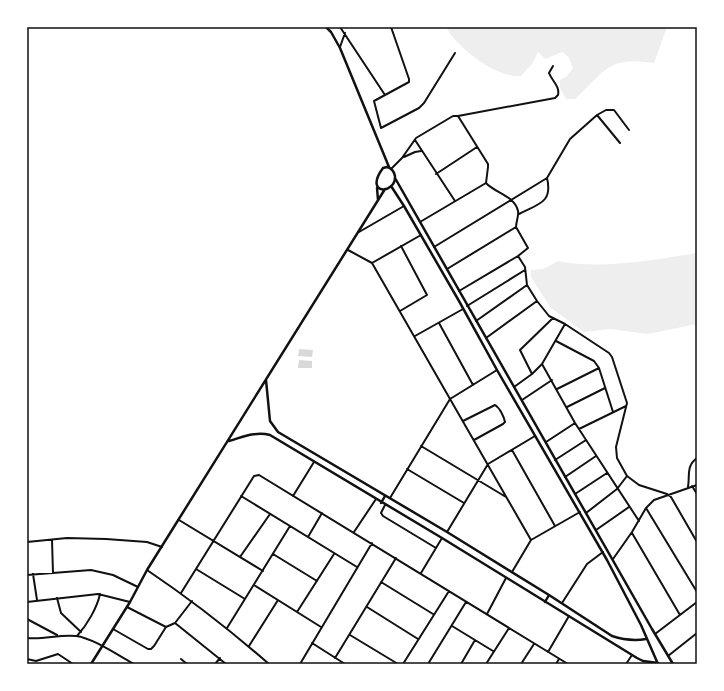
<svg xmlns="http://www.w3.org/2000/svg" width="724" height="691" font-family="Lato,sans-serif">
<rect width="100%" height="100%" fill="#fff"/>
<path fill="#eee" d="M446,27h221l-13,36c-47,-7 -48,8 -79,36h-9l-6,-11v-8l7,-4 6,-8 -4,-10 -6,-6c-6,1 -11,5 -18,7l-7,-7 -6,12 -11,12c-4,0 -9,0 -12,-1 -22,-5 -53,-29 -63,-48z
M697,253v71l-49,10 -38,-5 -26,3 -34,-25 -19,-30v-7l12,-1 15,-8c43,9 96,-1 139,-8z"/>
<path fill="#d9d9d9" d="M299,349l14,1 -1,7 -14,-1z
M299,360l13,1v7h-14z"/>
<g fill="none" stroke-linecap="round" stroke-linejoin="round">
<path stroke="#111" stroke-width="2" d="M340,27l45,68
M391,27l18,52v3l-35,19 7,27 38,-20 5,-5 31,-50
M340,47l5,-14
M597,115l23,28
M458,116l30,48v3l-2,16c9,10 29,13 32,28 1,5 -2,11 -2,16l12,21 -10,8 7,11 2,18 10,16 12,15 16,8 44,29 3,4 15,46 -11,44 1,11 10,18 12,9 28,9 4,3 26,45
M415,140l40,61
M404,157l11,-5 6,-1
M391,169l11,-11 14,-20 37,-22h5l97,-18 3,-3c2,-9 -6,-14 -9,-22l4,-7
M436,174l41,-27
M519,214c19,-10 34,-11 28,-36
M420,222l66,-39
M359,232l45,-26
M434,247l113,-69 23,-39 27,-24 9,-5h8l15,20
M348,250l24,13 159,277
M372,263l49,-28
M447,269l69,-42
M459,291l59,-35
M467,306l58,-36
M400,311l27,-16 -26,-49
M476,321l51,-36
M439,323l34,62
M415,336l48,-27
M486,338l51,-37
M556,341l38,20 5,7 14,44
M542,364l33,59 64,98
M532,374l-12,-24 33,-32
M514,387l18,-13 10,-10 23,-40
M557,389l42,-21
M522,400l30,-20
M567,407l38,-19
M463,421l32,-16c5,3 9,12 10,17l-2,2 -29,16
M579,429l47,-23
M546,442l29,-19
M421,446l85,51
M512,450l43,76
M555,460l31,-20
M407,469l57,34
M565,477l31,-21
M692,486l5,8
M688,487c2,-12 -2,-21 9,-29
M575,494l32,-21
M241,496l116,71
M293,496l21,-34
M390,498l60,-99 47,-29
M385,505l-4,8 2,3 53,32
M646,508l51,84
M586,513l31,-24 10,-13
M179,520l84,51
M596,530l33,-23
M354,532l22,-33
M447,532l41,-68 47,-28
M632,533l48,82
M308,537l14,-24
M52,540l1,33
M27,542l40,-4 39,1 41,3 15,5
M273,554l44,27
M240,557l30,-43
M613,559l19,-27 14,-24 8,-8 43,-15
M196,569l49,30
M147,570c43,29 83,60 122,94
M512,572l19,-32 49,-28
M421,573l21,-35
M33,574l4,26
M27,575l64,-5 22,5 25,12
M381,582l52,32
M254,585l67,42
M181,593l73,-117 5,-1 309,189
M57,598l4,15 20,19
M27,602l71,-8 32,8
M562,603l25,-39 16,-12
M127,607l39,20
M367,607l51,32
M297,612l37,-58
M487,614l19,-36
M27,619l30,16
M175,623l51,41
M452,626l41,25
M227,628l63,-102
M113,629l35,20h3l3,-3 12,-19 9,-4 17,-22
M655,634l42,-32
M350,635l48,29
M77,636c10,-11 20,-28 23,-42
M27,638c17,2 32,-4 49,-2 17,2 43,20 58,28
M312,643l33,21
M249,646l29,-46
M548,652l21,-36
M668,656l29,-23
M335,658l61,-100
M27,659l9,2 22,-7 15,10
M181,659l6,5
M215,664l5,-6
M300,664l72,-121
M403,664l46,-73
M428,664l38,-62
M461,664l14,-24
M486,664l23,-36
M521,664l13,-20
M556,664l3,-5
M626,664l6,-9"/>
<path stroke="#111" stroke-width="2.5" d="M326,27l5,5 9,16 49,119
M387,167c4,1 7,4 8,9 1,19 -32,19 -12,-8z
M395,178l257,451 21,35
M391,186l13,20 55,95 38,69 110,190 34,65 17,39
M377,188l1,12
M266,380l4,41 8,11 169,100 102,63 63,41c12,4 22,5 34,3
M229,441c14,-4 27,-10 41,-6l172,103 195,120 6,3 15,2
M381,503l4,-7
M545,602l4,-7
M91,664l39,-62 17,-32 238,-381"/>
</g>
<rect width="724" height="691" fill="none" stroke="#ffffff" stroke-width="56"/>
<rect x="28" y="28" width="668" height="635" fill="none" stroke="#111" stroke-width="1.5"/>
</svg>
